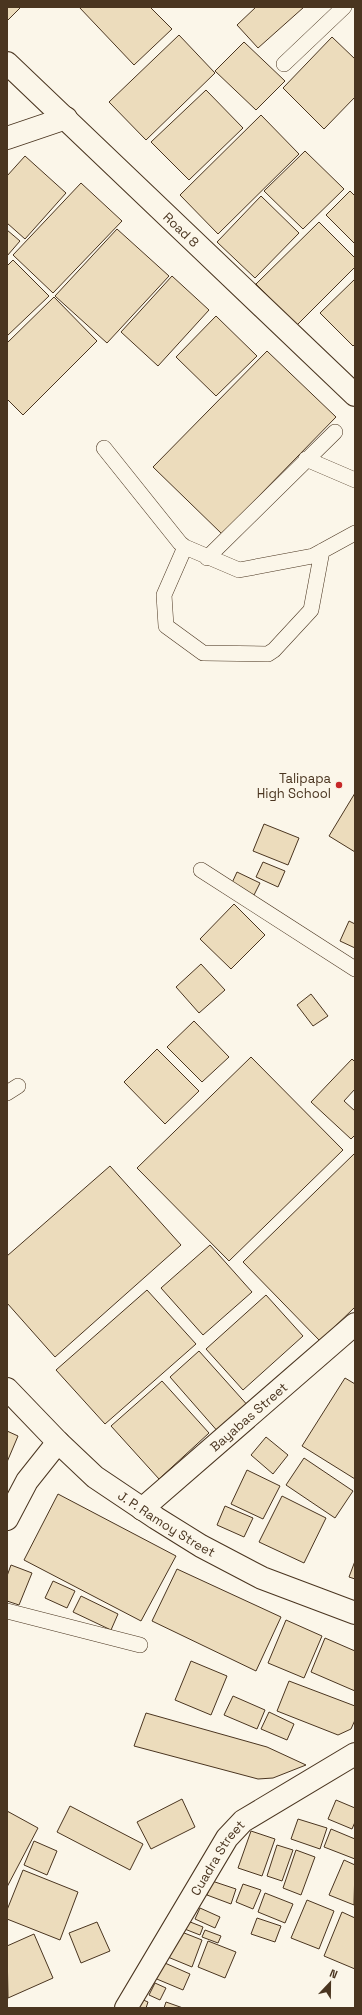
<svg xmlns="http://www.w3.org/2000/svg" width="362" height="2015" font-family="'Space Grotesk',sans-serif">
<rect width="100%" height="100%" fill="#fbf6e9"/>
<path fill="#ecdcbc" stroke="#4a3520" d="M7,7h14l-14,14z
M79,7h71l22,22 -38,36z
M256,7h48l-46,41 -21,-23z
M179,35l36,38 -69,67 -37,-38z
M332,37l23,22v38l-31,32 -41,-41z
M244,42l41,39 -29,29 -41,-39z
M206,90l37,38 -54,52 -38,-38z
M261,115l38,39 -81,80 -38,-39z
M305,151l39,38 -41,40 -39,-38z
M25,156l41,37 -41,46 -18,-16v-47z
M81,183l41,38 -69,72 -40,-38z
M350,191l5,5v48l-29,-29z
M261,196l38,37 -44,45 -38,-36z
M319,222l36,36v9l-58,58 -41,-41z
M117,229l52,47 -62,67 -52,-47z
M7,230l13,11 -13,15z
M13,260l36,36 -42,40v-70z
M172,276l37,34 -51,56 -37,-34z
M355,279v65l-2,2 -33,-33z
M54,297l43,44 -74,74 -16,-16v-56z
M216,316l41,40 -41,40 -40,-39z
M267,351l69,66 -114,117 -69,-67z
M355,793v59l-26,-16z
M264,824l35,14 -11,27 -35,-14z
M263,862l22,9 -7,16 -22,-10z
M237,872l23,11 -6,12 -23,-10z
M234,904l31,31 -34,34 -31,-30z
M349,921l6,3v24l-15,-7z
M201,964l24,26 -26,23 -23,-26z
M311,994l17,22 -15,10 -16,-21z
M194,1021l35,36 -27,25 -35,-35z
M157,1049l42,42 -34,33 -41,-42z
M251,1057l92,93 -114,111 -92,-93z
M352,1059l3,3v27l-11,12 11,10v24l-4,4 -40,-37z
M355,1153v154l-35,34 -77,-79z
M110,1166l71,79 -126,112 -48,-54v-47z
M210,1245l42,47 -49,43 -42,-47z
M147,1290l49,54 -91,80 -49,-54z
M266,1295l37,41 -60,54 -37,-41z
M199,1351l51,57 -30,26 -50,-57z
M345,1378l10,6v95l-53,-33z
M162,1381l47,52 -50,46 -48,-53z
M7,1431l11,5 -11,26z
M266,1437l22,18 -15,19 -22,-19z
M304,1458l49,33 -18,27 -49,-33z
M247,1470l33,16 -17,33 -32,-15z
M58,1494l118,62 -35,65 -117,-61z
M282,1496l44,22 -22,45 -45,-21z
M225,1506l28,12 -9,19 -27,-12z
M355,1561v18l-6,-2z
M11,1565l21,8 -13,32 -12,-4v-25z
M177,1569l104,48 -25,54 -104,-50z
M53,1581l22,10 -8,17 -22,-10z
M81,1596l37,18 -7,16 -38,-18z
M286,1620l36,16 -18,42 -36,-15z
M325,1638l30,13v40l-44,-19z
M191,1661l36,15 -16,39 -36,-15z
M289,1681l66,25v14l-4,9 -13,6 -61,-24z
M233,1696l32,14 -8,19 -33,-14z
M269,1712l25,12 -7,16 -26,-11z
M146,1713l121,34 39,18 -33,13 -15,1 -124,-33z
M182,1799l13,28 -44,22 -14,-27z
M336,1800l19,8v14l-3,7 -24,-10z
M70,1806l73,38 -13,26 -73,-38z
M7,1811l31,17 -31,59z
M298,1819l29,9 -7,21 -29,-10z
M331,1829l24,10v20l-31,-12z
M251,1831l24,8 -13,37 -24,-8z
M34,1841l23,10 -10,24 -23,-10z
M277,1845l16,5 -11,31 -15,-5z
M296,1850l19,7 -14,38 -18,-7z
M344,1860l11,5 -1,40 -25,-10z
M23,1870l55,22 -18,48 -53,-21v-9z
M212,1881l24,8 -5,15 -24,-9z
M243,1884l18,6 -8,19 -17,-7z
M265,1893l28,11 -8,19 -27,-11z
M307,1900l27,11 -15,38 -28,-11z
M200,1908l20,9 -5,11 -20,-9z
M342,1912l13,6v51l-31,-13z
M180,1918l23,9 -3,8 -23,-9z
M257,1918l24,8 -6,16 -24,-8z
M97,1922l13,29 -29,12 -12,-30z
M174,1929l28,11 -10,27 -29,-12z
M205,1930l16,6 -3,7 -16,-6z
M34,1934l19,44 -45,20 -1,-52z
M208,1941l28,11 -11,26 -27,-11z
M158,1960l32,14 -7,16 -31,-13z
M155,1983l11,5 -6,12 -11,-5z
M141,1999l7,3 -2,6h-8z
M166,2002l17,6h-19z"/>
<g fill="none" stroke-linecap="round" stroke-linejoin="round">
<defs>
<path id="service" d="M284,64l60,-57
M104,448l76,95 5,4 54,23 74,-14 42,-23
M306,459l49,21
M185,547l-21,48 2,31 37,27 65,1 6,-4 37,-40 11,-59
M207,558l128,-126
M201,870l154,99
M7,1093l11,-7
M7,1611l133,34"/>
<g id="minor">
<path id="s1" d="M7,63l348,332"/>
<path d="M7,138l59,-20"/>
<path id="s2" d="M7,1389l51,53 37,35 61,41 45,28 61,32 93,35"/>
<path id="s3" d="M142,1509l213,-185"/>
<path d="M7,1519l20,-38 31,-39"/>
<path id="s4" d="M126,2008l101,-170 16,-17 112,-67"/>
</g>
</defs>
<use href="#service" stroke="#4a3520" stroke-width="16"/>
<use href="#minor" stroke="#4a3520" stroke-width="24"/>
<use href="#service" stroke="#fbf6e9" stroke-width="15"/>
<use href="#minor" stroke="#fbf6e9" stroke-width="22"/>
</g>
<circle fill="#c62828" stroke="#fbf6e9" stroke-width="1.5" cx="339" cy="785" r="4"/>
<g text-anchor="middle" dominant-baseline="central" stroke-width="3" stroke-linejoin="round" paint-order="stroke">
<g font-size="13" fill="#4a3520" stroke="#fbf6e9">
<text stroke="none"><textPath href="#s1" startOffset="241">Road 8</textPath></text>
<text stroke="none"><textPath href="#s3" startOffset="141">Bayabas Street</textPath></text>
<text stroke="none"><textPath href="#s2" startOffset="210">J. P. Ramoy Street</textPath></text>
<text stroke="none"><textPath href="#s4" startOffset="176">Cuadra Street</textPath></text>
</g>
<g font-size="13" fill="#4a3520" stroke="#fbf6e9" text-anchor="end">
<text x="331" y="778">Talipapa<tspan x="331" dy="15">High School</tspan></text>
</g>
</g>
<rect width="362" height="2015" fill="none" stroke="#4a3520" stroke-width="16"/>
<g transform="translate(330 1983) rotate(22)" stroke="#fbf6e9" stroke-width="3" paint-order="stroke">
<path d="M0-3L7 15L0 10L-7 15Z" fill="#4a3520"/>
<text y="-6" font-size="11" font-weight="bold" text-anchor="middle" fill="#4a3520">N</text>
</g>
</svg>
